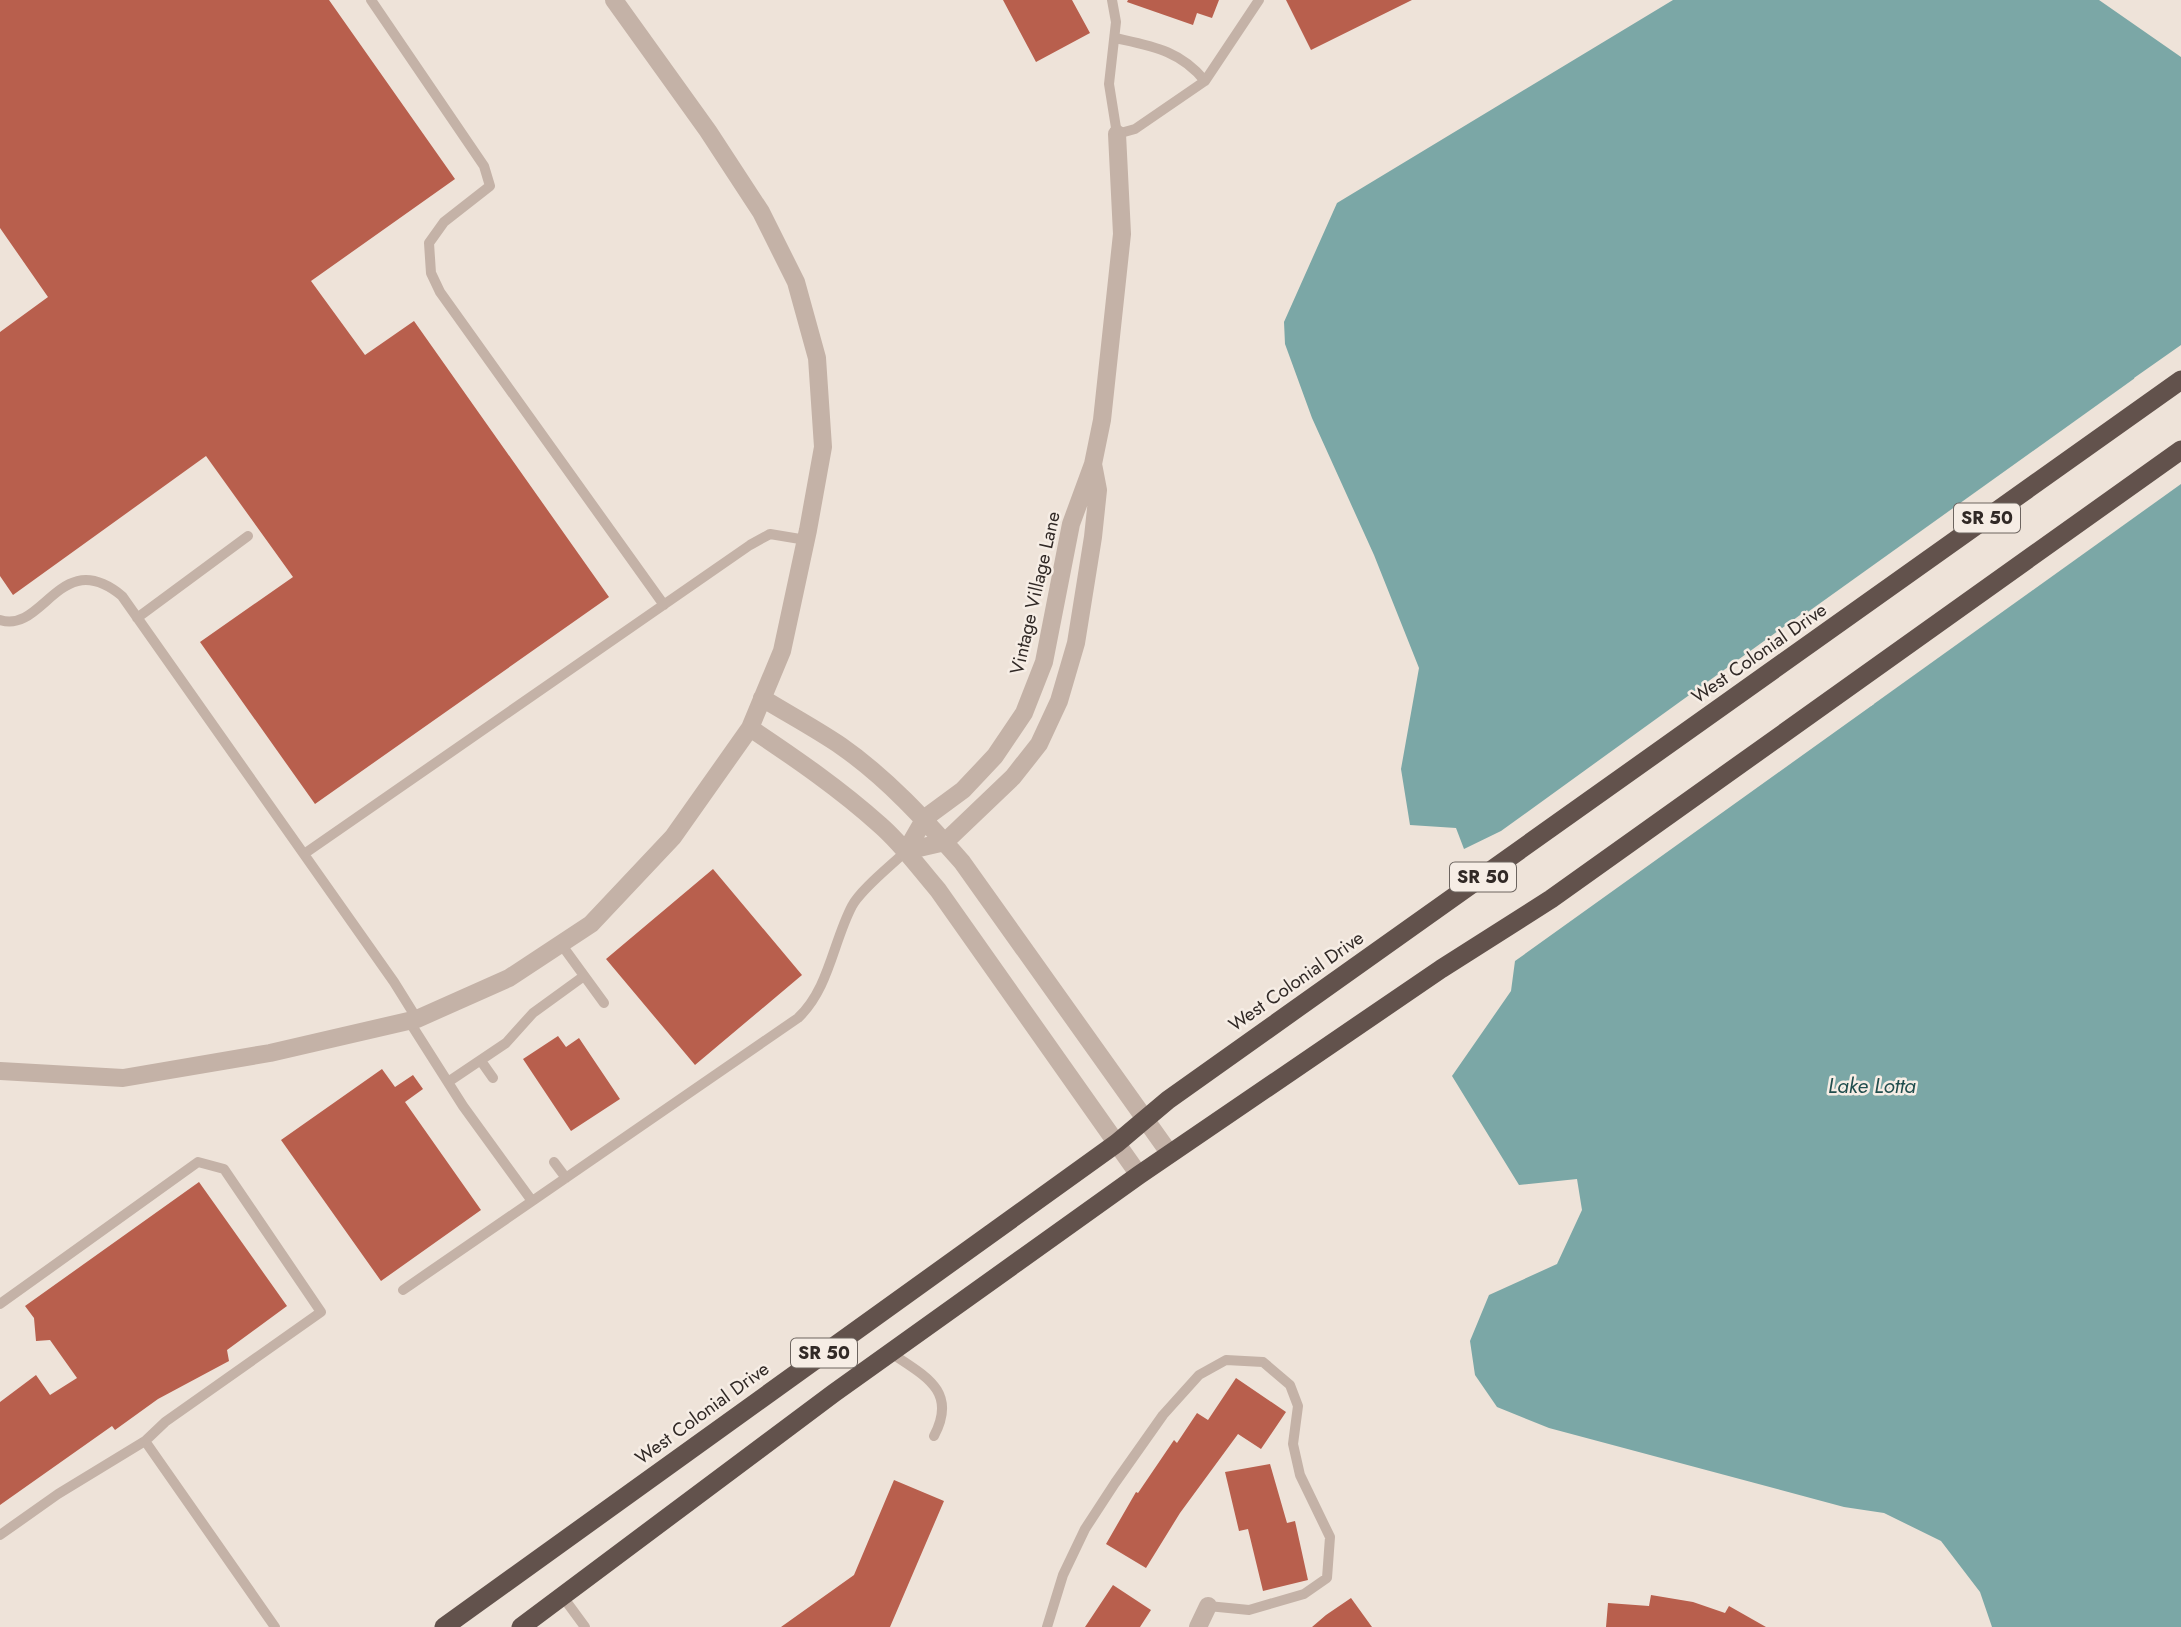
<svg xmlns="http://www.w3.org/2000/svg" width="2181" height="1627" font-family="Jost,sans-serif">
<rect width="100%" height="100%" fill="#eee3d9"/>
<path fill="#7ba7a6" d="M1673,0h426l82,57v288l-47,33 47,69v1180h-189l-12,-35 -39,-51 -57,-28 -40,-6 -295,-79 -52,-21 -22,-32 -5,-34 19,-46 68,-31 25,-54 -5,-31 -58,6 -67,-109 59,-85 4,-30 359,-257 -67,-94 -306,221 -37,18 -8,-21 -46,-3 -9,-56 18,-101 -45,-113 -62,-137 -27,-74 -1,-22 53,-119z"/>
<path fill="#eee3d9" d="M2135,378l46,65v41l-310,222 -66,-92z"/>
<path fill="#b85f4d" d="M0,0h329l126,179 -144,102 54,74 49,-34 195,276 -294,207 -115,-162 93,-65 -87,-121 -193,139 -13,-19v-244l48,-35 -48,-69z
M1003,0h69l18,33 -54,29z
M1128,0h91l-7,18 -15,-5 -4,12 -66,-23z
M1286,0h126l-101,50z
M713,869l89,106 -107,90 -89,-106z
M558,1036l8,11 13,-9 41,61 -49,32 -48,-72z
M382,1069l13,18 18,-12 10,14 -18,13 76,108 -100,71 -100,-141z
M199,1182l88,124 -60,44 2,11 -71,38 -43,31 -3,-4 -112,79v-103l36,-27 14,20 27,-17 -27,-38 -14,1 -2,-23 -9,-12z
M1236,1378l50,34 -25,37 -23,-15 -58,79 -34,55 -40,-24 30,-52 2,1 36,-53 3,3 20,-30 11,7z
M1270,1464l17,59 8,-2 13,59 -45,11 -15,-62 -9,2 -14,-59z
M894,1480l50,21 -54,126h-109l73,-52z
M1113,1585l38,25 -11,17h-55z
M1651,1595l42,7 32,11 4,-7 37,21h-160l2,-24 41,3z
M1351,1598l21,29h-60l14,-12z"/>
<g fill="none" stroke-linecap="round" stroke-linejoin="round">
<path stroke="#c4b2a7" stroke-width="10" d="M371,0l113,166 6,20 -46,36 -15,21 2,30 9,19 224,313
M1112,0l4,22 -7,62 8,50 18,-5 70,-48 54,-81
M1115,38c36,8 65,12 90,43
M137,618l111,-82
M0,620c44,14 60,-75 122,-24l272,386 23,37
M304,854l446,-309 20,-11 36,6
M561,944l43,59
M409,1021l54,85 69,95
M481,1061l12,17
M448,1082l58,-39 27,-30 51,-37
M554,1162l12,16
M403,1290l395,-272c31,-29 35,-76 54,-112 9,-17 40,-41 54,-55
M0,1304l198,-142 26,7 97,143 -156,110 -20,19
M891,1353c34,23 67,38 43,83
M0,1535l58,-41 87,-53 130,186
M563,1597l22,30
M1047,1627l16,-52 22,-46 30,-46 48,-68 36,-40 27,-15 37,2 27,23 8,21 -5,38 7,31 30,62 -3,41 -23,16 -55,16 -41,-4"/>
<path stroke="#c4b2a7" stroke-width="18" d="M762,698c26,16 54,31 79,48 46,32 84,74 121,116l208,292
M750,728c45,30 90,61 130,97 22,19 39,43 58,65l201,285
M906,851l19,-33 38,-28 32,-34 29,-43 20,-51 27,-138 22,-60 9,-44 20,-186 -5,-100
M906,851l39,-9 68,-65 26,-33 20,-43 17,-58 17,-106 5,-47 -5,-26
M0,1071l123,7 147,-25 147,-34 92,-41 82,-54 82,-87 77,-109 32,-77 26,-121 15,-83 -6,-89 -21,-76 -35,-70 -53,-81 -94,-131
M1198,1627l10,-21"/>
<path stroke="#62524c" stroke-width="19" d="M444,1627l673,-484 51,-43 1013,-720
M521,1627l313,-234 305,-218 302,-206 110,-70 630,-449"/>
</g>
<g text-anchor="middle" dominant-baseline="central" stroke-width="5" stroke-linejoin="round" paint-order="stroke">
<g fill="#f6ede5" stroke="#6c645f" stroke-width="2">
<rect x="1954" y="503.5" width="66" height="29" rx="5"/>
<rect x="1450" y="862.5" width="66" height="29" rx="5"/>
<rect x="791" y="1338.5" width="66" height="29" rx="5"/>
</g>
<g font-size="18" font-weight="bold" fill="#312926">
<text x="1987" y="518">SR 50</text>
<text x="1483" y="877">SR 50</text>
<text x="824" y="1353">SR 50</text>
</g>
<g font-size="19" fill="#312926" stroke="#f6ede5">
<text transform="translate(1035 593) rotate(-77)">Vintage Village Lane</text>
<text transform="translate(1759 653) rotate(-35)">West Colonial Drive</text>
<text transform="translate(1296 981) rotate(-35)">West Colonial Drive</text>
<text transform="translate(702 1413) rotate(-36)">West Colonial Drive</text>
</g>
<g font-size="21" font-style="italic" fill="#214e4e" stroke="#f6ede5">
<text x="1872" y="1086">Lake Lotta</text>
</g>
</g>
</svg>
